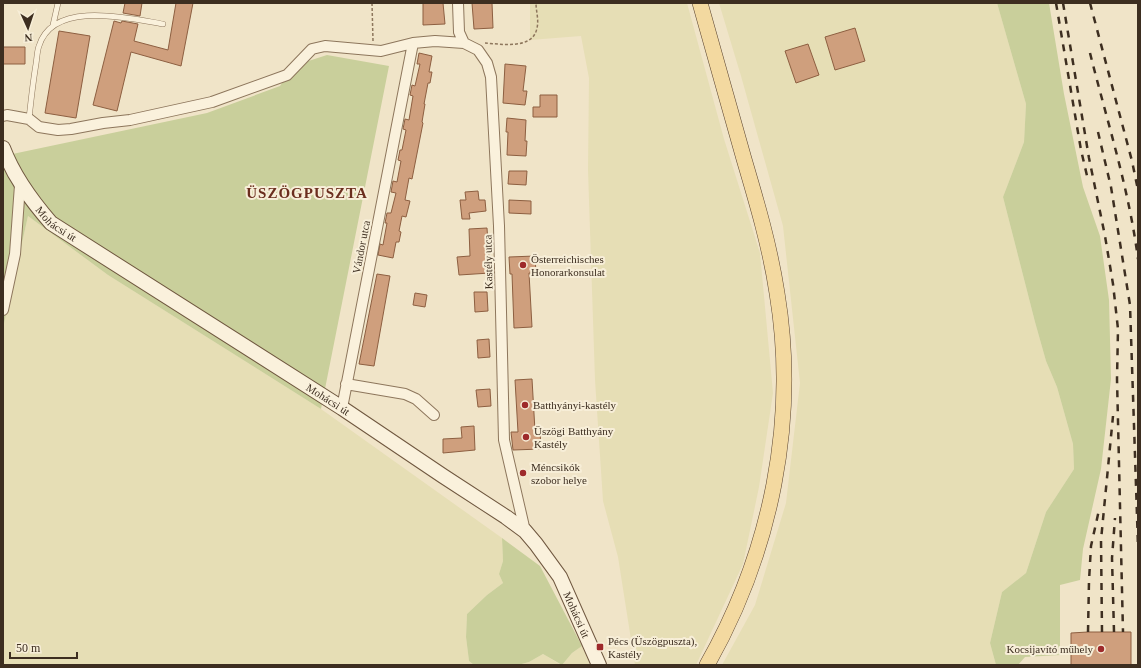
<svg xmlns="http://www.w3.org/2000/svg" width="1141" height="668" font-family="'Times New Roman',serif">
<rect width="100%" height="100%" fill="#f0e4c8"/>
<path fill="#e6deb5" d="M530,3h157l37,136 36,114 13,140 -14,94 -16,77 -47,101h-61l-17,-108 -15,-56 -8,-121 -7,-210 1,-92 -8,-42 -51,4z
M719,3h278l29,101 -2,38 -21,55 32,125 11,39 11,26 16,57 1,25 -28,43 -20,61 -24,19 -12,51 6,22h-274l33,-60 31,-102 14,-120 -17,-157 -42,-150z
M28,216l80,59 213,134 181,129 1,23 -4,13 4,9 -16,12 -20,19 -1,23 3,24 5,4h-471v-337z
M582,646l8,19h-28l10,-12z
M543,654l18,11h-43l11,-3z"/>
<path fill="#c9cf9b" d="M997,3h52l15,91 19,93 17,49 9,64 2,79 -10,90 -18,80 -3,31 -20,5v70l-35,2 -7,8h-22l-6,-22 12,-51 24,-19 20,-61 28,-43 -1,-25 -16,-57 -11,-26 -11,-39 -32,-125 21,-55 2,-38z
M327,55l62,11 -68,343 -213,-134 -80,-59 -25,112v-172l204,-43 73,-27 13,-20z
M502,538l38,28 42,80 -10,7 -10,12 -19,-11 -14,8 -11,3h-44l-5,-4 -3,-24 1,-23 20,-19 16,-12 -4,-9 4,-13z"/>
<path fill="#cf9f7d" stroke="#8d5f41" d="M125,3h17l-2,13 -17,-3z
M176,3h17l-12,63 -50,-14 -14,59 -24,-6 21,-84 7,2 1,-2 16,3 -4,17 34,9z
M423,3h20l2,21 -22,1z
M472,3h20l1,25 -19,1z
M855,28l10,33 -30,9 -10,-33z
M59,31l31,5 -14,82 -31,-5z
M808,44l11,31 -23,8 -11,-32z
M3,47h22v17h-22z
M419,53l13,3 -3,16h3l-2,11h-2l-4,21h1l-3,18 1,1 -11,56 -3,-1 -4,22 5,1 -4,16 -4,-1 -3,15 2,1 -2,10h-3l-3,16 -15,-3 2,-11 3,1 4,-22h-2l2,-10h4l5,-20 -5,-1 2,-11 4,1 4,-21 -3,-1 2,-10h2l4,-20 -3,-1 2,-10 4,1 4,-24 -3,-1 2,-10 3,1 5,-22h-3z
M505,64l21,2 -3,25h4l-2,14 -22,-2z
M540,95h17v22h-24v-10h7z
M507,118l19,2 -1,21h2l-1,15 -19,-1 1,-23h-2z
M509,171h18l-1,14 -18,-1z
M478,191l1,9h6l1,11 -17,2 1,6h-8l-2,-19h6l-1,-8z
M509,200l22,1v13l-22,-1z
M487,228l3,45 -31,2 -2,-18 13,-1 -1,-27z
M535,256l1,17h-7l3,54 -18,1 -2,-54h-2l-1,-17z
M377,274l13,2 -16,90 -15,-2z
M474,292h13l1,19 -13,1z
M415,293l12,2 -2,12 -12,-2z
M489,339l1,18 -12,1 -1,-18z
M532,379l3,52h5l1,18 -28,1 -2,-18h7l-3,-52z
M490,389l1,17 -13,1 -2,-17z
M474,426l1,24 -32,3v-14l19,-1 -1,-11z
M1088,632h43v33h-60v-32z"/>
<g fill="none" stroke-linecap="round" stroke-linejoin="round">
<defs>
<path id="lane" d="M53,25l5,-22
M29,119c2,-19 4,-37 7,-55 1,-6 1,-13 3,-18 14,-46 89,-28 124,-22"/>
<path id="street" d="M458,3l1,29 5,11 14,7 9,13 4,14 8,149 5,214 21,91
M3,116l4,-1 22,4 10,8 19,3 13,-1 32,-6 27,-3 82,-18 75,-27 25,-26 13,-3 56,5 32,-8 22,-2 29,2
M3,310l12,-56 5,-69
M346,384l59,10 11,5 18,16
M342,408l71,-365"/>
<g id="secondary">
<path id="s1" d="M3,148c11,29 28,52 48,75l291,185 101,68 63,41 19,14 11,13 24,33 39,88"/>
</g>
<path id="primary" d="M700,3c15,52 29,104 44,156 13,44 26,88 33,134 21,128 -6,259 -70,372"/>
</defs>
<use href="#lane" stroke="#8d765c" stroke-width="6"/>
<use href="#street" stroke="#8d765c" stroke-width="12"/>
<use href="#secondary" stroke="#6f573f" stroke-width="16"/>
<use href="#primary" stroke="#5b4430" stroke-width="16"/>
<path stroke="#8d765c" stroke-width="1.5" stroke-dasharray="3 2" stroke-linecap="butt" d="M372,3l1,38
M485,43c16,1 48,7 52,-15 2,-8 -1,-17 -1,-25"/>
<use href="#lane" stroke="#faf1dc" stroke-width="5"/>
<use href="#street" stroke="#faf1dc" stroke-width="10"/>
<use href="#secondary" stroke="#faf1dc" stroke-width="14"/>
<use href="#primary" stroke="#f3d9a0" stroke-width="15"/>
<path stroke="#3d2e20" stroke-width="2.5" stroke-dasharray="7 7" stroke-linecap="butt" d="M1056,3l25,147 7,30
M1063,3l26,155 16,78 8,48 5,45 -1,50 6,253
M1090,3l42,158 6,29
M1090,53c17,68 39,136 48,206
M1098,132l13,55 19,118 8,241
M1088,632l1,-51 2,-35 8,-36
M1102,632l-1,-92 12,-124
M1114,632l-2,-74 3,-40"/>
</g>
<g fill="#9e2a2b" stroke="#f7eed8" stroke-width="1.5">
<circle cx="523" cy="265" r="4"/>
<circle cx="525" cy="405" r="4"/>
<circle cx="526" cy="437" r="4"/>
<circle cx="523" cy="473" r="4"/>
<rect x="596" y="643" width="8" height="8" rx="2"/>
<circle cx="1101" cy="649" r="4"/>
</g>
<g text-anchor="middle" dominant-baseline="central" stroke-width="4" stroke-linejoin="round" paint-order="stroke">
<g font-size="11" fill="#3d2e20" stroke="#f7eed8">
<text stroke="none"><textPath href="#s1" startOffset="94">Mohácsi út</textPath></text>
<text transform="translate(361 247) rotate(-79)">Vándor utca</text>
<text transform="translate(488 262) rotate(-91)">Kastély utca</text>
<text stroke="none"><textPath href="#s1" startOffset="418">Mohácsi út</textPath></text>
<text stroke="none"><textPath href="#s1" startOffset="754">Mohácsi út</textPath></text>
</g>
<g font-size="11" fill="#3d2e20" stroke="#f7eed8" text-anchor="start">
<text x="531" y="259">Österreichisches<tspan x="531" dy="13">Honorarkonsulat</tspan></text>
<text x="533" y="405">Batthyányi-kastély</text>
<text x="534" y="431">Üszögi Batthyány<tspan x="534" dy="13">Kastély</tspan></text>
<text x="531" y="467">Méncsikók<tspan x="531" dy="13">szobor helye</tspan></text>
<text x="608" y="641">Pécs (Üszögpuszta),<tspan x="608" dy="13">Kastély</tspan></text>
<text x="1093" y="649" text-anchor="end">Kocsijavító műhely</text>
</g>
<g font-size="15" font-weight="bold" letter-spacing="1" fill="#6b2e1e" stroke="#f7eed8">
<text x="307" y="193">ÜSZÖGPUSZTA</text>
</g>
</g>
<rect width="1141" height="668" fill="none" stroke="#3d2e20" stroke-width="8"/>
<g transform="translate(28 28) rotate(177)" stroke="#f7eed8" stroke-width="3" paint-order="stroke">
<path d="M0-3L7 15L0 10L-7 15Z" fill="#3d2e20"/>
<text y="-6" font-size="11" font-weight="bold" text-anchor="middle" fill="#3d2e20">N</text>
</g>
<path d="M10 652v6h67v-6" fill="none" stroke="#3d2e20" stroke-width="2"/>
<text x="16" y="652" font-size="12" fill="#3d2e20" stroke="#f7eed8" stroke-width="3" paint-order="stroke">50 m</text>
</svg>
